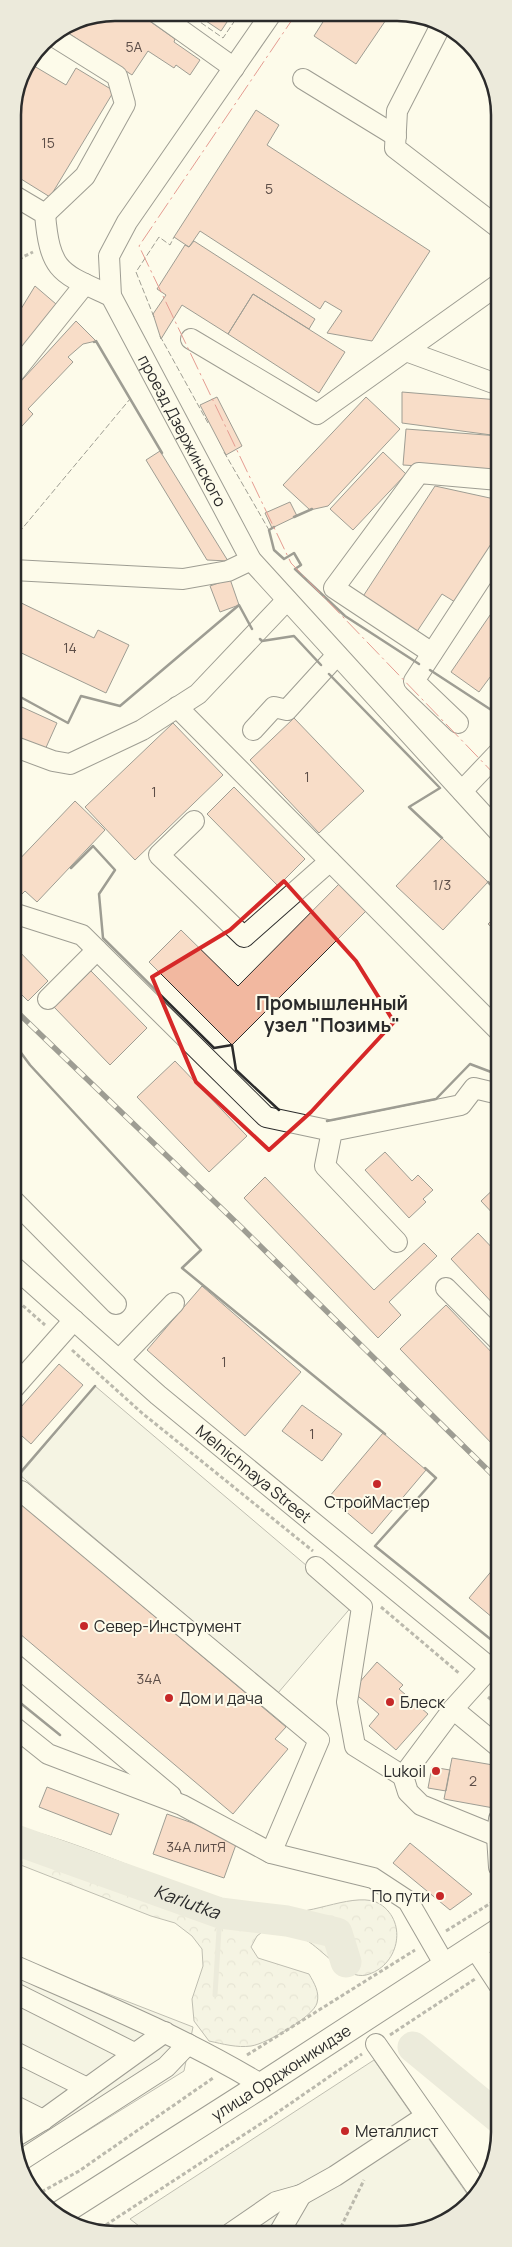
<svg xmlns="http://www.w3.org/2000/svg" width="512" height="2247" font-family="Manrope,sans-serif">
<defs>
<pattern id="forest-crowns" width="20" height="18" patternUnits="userSpaceOnUse" patternTransform="scale(1.25)"><rect width="20" height="18" fill="#ecebdb"/><path d="M2 6a3 3 0 1 1 6 0M12 15a3 3 0 1 1 6 0" fill="none" stroke="#cbcabc"/></pattern>
</defs>
<rect width="100%" height="100%" fill="#fdfbea"/>
<path fill="#ecebdb" stroke="#74746e" d="M374,2060l98,141 -24,20 -37,13 -263,-1 -18,-14z"/>
<path fill="url(#forest-crowns)" stroke="#74746e" d="M13,1826c92,22 176,73 270,86 28,4 74,-22 97,-8 29,19 18,63 -14,71 -20,5 -44,-26 -60,-35 -12,-6 -27,-10 -40,-11l-9,7 -6,11 7,11 51,16c5,9 11,18 8,29 -4,14 -51,41 -66,43 -14,2 -28,-2 -42,-5l-15,-20 -2,-22 11,-33 -1,-17 -10,-13 -17,-13 -24,-7 -138,-54z"/>
<path fill="#eceadb" stroke="#74746e" d="M95,1386l258,219 -75,88 -258,-218z
M13,1957l180,70 -9,44 -160,99 -11,-24z"/>
<g fill="none" stroke-linecap="round" stroke-linejoin="round">
<path stroke="#d8d7c9" stroke-width="5" d="M215,1995l5,-82"/>
<g stroke="#d8d7c9" stroke-width="31">
<path id="s1" d="M13,1839l207,74 67,8 50,12 9,29"/>
<path d="M413,2047l86,71"/>
</g>
</g>
<path fill="#f2b8a0" stroke="#2b2b2b" d="M115,12l23,1 37,26 -1,3 26,18 -10,15 -14,-10 -2,3 -26,-17 -16,24 -70,-46 14,-9 25,-5 2,2 2,-2z
M194,13h39l-12,18z
M328,14h62l-34,50 -42,-28z
M29,63l37,22 10,-17 38,23 -64,106 -37,-23v-65l7,-33z
M256,110l23,15 -12,20 163,106 -58,90 -45,-8 15,-22 -17,-10 -5,8 -120,-78 -11,16 -15,-10z
M194,241l121,78 -6,10 -56,-35 -25,40 -46,-29 -21,34 -8,-25 13,-19 -9,-6 28,-44 4,2z
M35,286l21,18 -43,61v-43z
M253,294l92,58 -26,41 -91,-59z
M76,321l20,20 -13,3 -15,13 5,5 -45,47 5,5 -20,22v-46z
M499,353v14l-7,-4z
M402,392l97,8v36l-97,-13z
M217,397l25,49 -16,9 -26,-50z
M366,397l34,32 -72,77 -18,4 -27,-25z
M406,429l93,7v35l-96,-6z
M160,451l68,110 -21,-1 -61,-100z
M383,452l23,22 -53,56 -23,-21z
M435,486l64,14v36l-44,66 -13,-8 -28,42 -54,-35z
M290,502l7,14 -25,12 -7,-15z
M230,579l9,26 -19,7 -10,-26z
M13,599l81,39 4,-8 31,15 -23,48 -93,-44z
M499,602v63l-20,27 -28,-20z
M13,703l44,20 -13,29 -31,-14z
M294,718l70,73 -45,42 -69,-73z
M173,723l50,52 -88,85 -50,-53z
M234,787l71,72 -27,27 -71,-72z
M75,801l30,29 -68,72 -12,-11 -8,8 -4,-4v-29z
M442,838l46,44 -45,48 -47,-44z
M341,882l27,27 -136,136 -83,-83 32,-32 57,56z
M499,913v21l-11,-10z
M13,945l35,36 -20,20 -15,-15z
M91,971l56,57 -37,37 -56,-58z
M175,1061l72,75 -38,36 -72,-75z
M385,1152l27,29 6,-6 15,15 -10,9 3,3 -17,16 -44,-48z
M265,1177l109,113 50,-47 13,13 -48,46 12,13 -23,23 -134,-140z
M499,1184v36l-18,-19z
M478,1233l21,22v55l-48,-51z
M202,1286l99,86 -56,64 -98,-86z
M446,1305l53,55v91l-99,-102z
M59,1364l24,21 -52,59 -18,-16v-12z
M302,1405l40,29 -20,27 -40,-30z
M383,1433l43,37 -54,64 -43,-37z
M13,1497l273,230 -11,12 13,10 -55,65 -220,-186z
M499,1562v61l-30,-25z
M377,1662l26,23 -4,4 29,25 -32,36 -27,-24 10,-12 -27,-23z
M452,1758l47,8v43l-55,-10z
M432,1767l18,3 -4,21 -18,-3z
M47,1787l72,27 -8,21 -72,-28z
M167,1814l71,25 -14,39 -71,-24z
M410,1843l62,51 -22,16 -57,-47z"/>
<g fill="none" stroke-linecap="round" stroke-linejoin="round">
<defs>
<g id="minor">
<path d="M157,13l77,55"/>
<path id="s2" d="M271,14l-144,208 -18,34 2,40 140,264 248,272"/>
<path d="M440,27l-43,84 -2,37 104,80"/>
<path d="M303,79l93,57"/>
<path d="M13,195l32,19c5,59 16,59 66,82"/>
<path d="M45,214l40,-38 40,-72 -8,-28 -64,-40"/>
<path d="M191,339l126,75 182,-130"/>
<path d="M406,351l93,34"/>
<path d="M13,374l72,-90"/>
<path d="M13,570l170,9 45,-8 23,-11"/>
<path d="M432,653l-98,-65 85,-115 80,7"/>
<path d="M177,707l322,324"/>
<path d="M458,723l-44,-42 85,-130"/>
<path d="M253,730l21,-23 13,3 50,-55"/>
<path d="M13,746l40,15 17,3 72,-34 56,-36 89,-94"/>
<path d="M462,791l37,-39"/>
<path d="M194,821l-35,34 85,82 86,-76"/>
<path d="M13,913l69,22 184,182 66,14"/>
<path d="M48,999l49,-49"/>
<path d="M13,1200l103,104"/>
<path d="M397,1242l-72,-76 7,-35 129,-26 13,-17 25,6"/>
<path id="s3" d="M13,1266l145,129 341,280"/>
<path d="M446,1288l53,53"/>
<path d="M119,1360l55,-57"/>
<path d="M13,1389l61,-69"/>
<path d="M21,1491l298,249 -48,113"/>
<path d="M316,1567l46,40 -15,95 8,44 48,30"/>
<path d="M13,1663l158,133"/>
<path d="M490,1668l-37,41 46,38"/>
<path d="M453,1709l-50,67 5,16 13,13 76,31"/>
<path d="M13,1726l35,28 134,51 89,48 102,25 35,23 38,66"/>
<path d="M499,1819l-2,17 2,31"/>
<path d="M474,1947l25,38"/>
<path d="M13,1965c85,37 170,72 249,120"/>
<path d="M13,1992l121,61"/>
<path d="M376,2044l102,146"/>
<path d="M13,2051l74,37"/>
<path d="M13,2105l30,15"/>
<path d="M13,2138l30,-18 122,-88"/>
<path d="M20,2161l146,-94 22,-23"/>
<path d="M231,2233l45,-31 25,-7 34,-19 91,-60"/>
<path d="M279,2233l22,-38"/>
</g>
<g id="major">
<path id="s4" d="M61,2213l201,-128 237,-154"/>
</g>
</defs>
<use href="#minor" stroke="#2b2b2b" stroke-width="22"/>
<use href="#major" stroke="#2b2b2b" stroke-width="27"/>
<path stroke="#6a6964" stroke-width="3" stroke-dasharray="4 2.5" stroke-linecap="butt" d="M13,262l20,-10
M13,1297l32,28
M72,1350l70,63 171,138
M381,1607l79,67
M488,1697l11,9
M446,1931l53,-33
M390,2035l85,-56
M247,2055l168,-105
M36,2195l43,-24 134,-93
M95,2232l173,-113 94,-65
M338,2233l26,-53"/>
<use href="#minor" stroke="#fdfbea" stroke-width="20"/>
<use href="#major" stroke="#fdfbea" stroke-width="25"/>
<defs>
<path id="rail" d="M13,1008l229,220 257,253"/>
</defs>
<use href="#rail" stroke="#2b2b2b" stroke-width="5.5"/>
<use href="#rail" stroke="#fdfbea" stroke-width="4" stroke-dasharray="11" stroke-linecap="butt"/>
<path stroke="#2b2b2b" stroke-width="1" stroke-dasharray="6 2.5" stroke-linecap="butt" d="M187,13l36,25 17,-25
M154,317l-18,-45 23,-35 11,8 4,-8
M160,336l48,87
M224,452l45,78
M13,533l3,3 114,-137"/>
<path stroke="#2b2b2b" stroke-width="2.5" d="M94,342l2,-1 66,112
M294,517l18,-8
M274,527l-5,3 5,20 10,9 10,-6 7,12 -6,4 50,47 74,48
M260,639l2,2 32,-5 27,29
M430,670l69,45
M329,674l111,114 -31,19 33,31
M13,693l55,30 13,-27 39,10 119,-101 13,24
M71,868l22,-22 22,24 -16,24 4,44 111,110 18,-3 4,25 43,40
M488,882l11,11
M13,1042l17,23 171,185 -19,18 203,166
M327,1121l109,-22 34,-35 29,11
M425,1468l11,10 -61,68 124,100
M13,1481l82,-95
M13,1697l47,38"/>
<path stroke="#c62828" stroke-width="1" stroke-dasharray="18 4 2.5 4" stroke-linecap="butt" d="M296,14l-157,232 152,317 208,216"/>
</g>
<path d="M0 0H512V2247H0ZM284,881l72,80 38,61 -83,90 -42,38 -73,-68 -44,-105 78,-47z" fill="#fdfbea" fill-opacity=".55" fill-rule="evenodd"/>
<path fill="none" stroke="#d62828" stroke-width="4" stroke-linejoin="round" d="M284,881l72,80 38,61 -83,90 -42,38 -73,-68 -44,-105 78,-47z"/>
<g fill="#c62828" stroke="#fdfbea" stroke-width="2">
<circle cx="377" cy="1484" r="5"/>
<circle cx="84" cy="1626" r="5"/>
<circle cx="169" cy="1698" r="5"/>
<circle cx="390" cy="1702" r="5"/>
<circle cx="436" cy="1771" r="5"/>
<circle cx="440" cy="1896" r="5"/>
<circle cx="345" cy="2131" r="5"/>
</g>
<g text-anchor="middle" dominant-baseline="central" stroke-width="4" stroke-linejoin="round" paint-order="stroke">
<g font-size="14" fill="#5d4e48">
<text x="134" y="46">5А</text>
<text x="48" y="142">15</text>
<text x="269" y="188">5</text>
<text x="70" y="647">14</text>
<text x="307" y="776">1</text>
<text x="154" y="791">1</text>
<text x="442" y="884">1/3</text>
<text x="224" y="1361">1</text>
<text x="312" y="1433">1</text>
<text x="149" y="1678">34А</text>
<text x="473" y="1780">2</text>
<text x="196" y="1846">34А литЯ</text>
</g>
<g font-size="16" fill="#2b2b2b" stroke="#fdfbea">
<text stroke="none"><textPath href="#s2" startOffset="484">проезд Дзержинского</textPath></text>
<text stroke="none"><textPath href="#s3" startOffset="318">Melnichnaya Street</textPath></text>
<text stroke="none"><textPath href="#s4" startOffset="261">улица Орджоникидзе</textPath></text>
</g>
<g font-size="16" fill="#2b2b2b" stroke="#fdfbea" text-anchor="start">
<text x="377" y="1502" text-anchor="middle">СтройМастер</text>
<text x="94" y="1626">Север-Инструмент</text>
<text x="179" y="1698">Дом и дача</text>
<text x="400" y="1702">Блеск</text>
<text x="426" y="1771" text-anchor="end">Lukoil</text>
<text x="430" y="1896" text-anchor="end">По пути</text>
<text x="355" y="2131">Металлист</text>
</g>
<g font-size="18" font-style="italic" fill="#2b2b2b" stroke="#fdfbea">
<text stroke="none"><textPath href="#s1" startOffset="185">Karlutka</textPath></text>
</g>
<g font-size="19" font-weight="bold" fill="#2b2b2b" stroke="#fdfbea">
<text x="332" y="1003">Промышленный<tspan x="332" dy="22">узел "Позимь"</tspan></text>
</g>
</g>
<path d="M0 0H512V2247H0ZM115 21H397A94 94 0 0 1 491 115V2132A94 94 0 0 1 397 2226H115A94 94 0 0 1 21 2132V115A94 94 0 0 1 115 21Z" fill="#eceadb" fill-rule="evenodd"/>
<path fill="none" stroke="#2b2b2b" stroke-width="2.5" d="M115 21H397A94 94 0 0 1 491 115V2132A94 94 0 0 1 397 2226H115A94 94 0 0 1 21 2132V115A94 94 0 0 1 115 21Z"/>
</svg>
